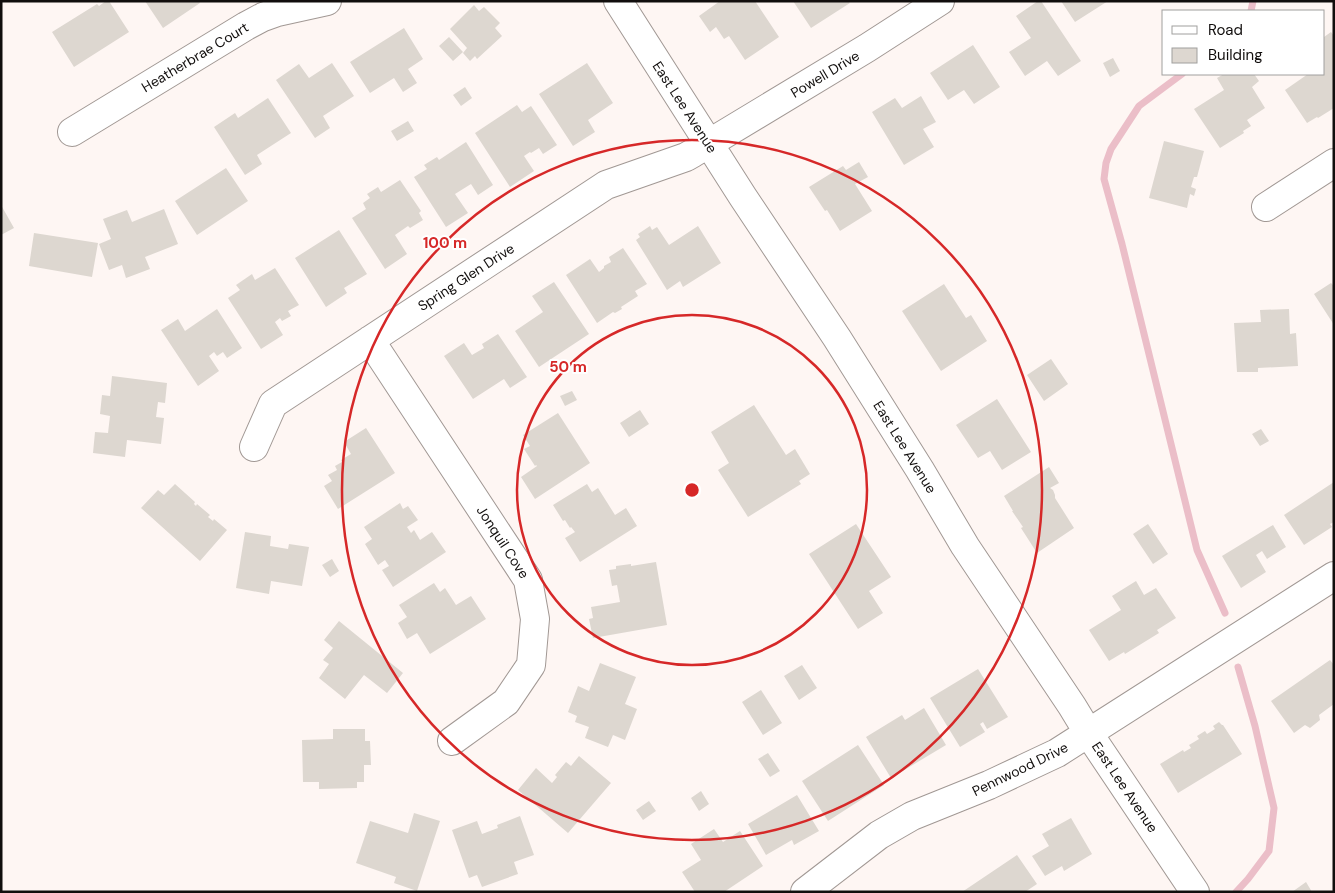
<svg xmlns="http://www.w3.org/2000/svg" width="1335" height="893" font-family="'DM Sans',sans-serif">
<rect width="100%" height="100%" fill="#fef6f3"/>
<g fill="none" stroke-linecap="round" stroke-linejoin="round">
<path stroke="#ebbec8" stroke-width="7" d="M1251,11l2,-10
M1182,74l-43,32 -28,43 -5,14 -2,16 18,65 75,306 28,63
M1236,892l12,-13 21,-28 5,-43 -19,-82 -17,-59"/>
</g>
<path fill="#ddd7d0" d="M106,1h3l20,31 -55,35 -22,-35 45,-28 2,2z
M145,1h54l1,2 -37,25z
M720,1h35l24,36 -34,23 -16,-24 -5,3 -8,-12 -6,5 -11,-16z
M793,1h55l2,2 -39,25z
M1038,1h3l40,60 -23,15 -11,-15 -22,15 -16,-24 22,-14 -15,-22z
M1061,1h47l-33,21z
M474,5l5,6 5,-4 16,16 -5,5 7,8 -25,23 -2,-3 -5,5 -7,-8 4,-5 -17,-19z
M404,28l19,31 -15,10 9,14 -14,9 -9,-14 -24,15 -20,-31z
M1331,32l3,4v72l-16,10 -1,-1 -10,6 -22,-33 23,-16h16v-37z
M449,37l14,15 -10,9 -14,-15z
M973,45l27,42 -26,17 -10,-14 -16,10 -18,-27z
M1113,58l7,13 -10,6 -7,-14z
M332,63l22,33 -31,20 7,12 -15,10 -39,-58 23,-16 10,14z
M587,63l26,40 -25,17 7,12 -22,14 -34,-52z
M1224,74h30l5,7 -7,6 13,21 -18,12 4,6 -8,5 1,2 -24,15 -26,-39 30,-19 -7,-12z
M465,87l7,11 -11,8 -8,-11z
M921,96l15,26 -13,7 11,18 -30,18 -32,-53 23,-14 7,10z
M268,98l23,35 -34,22 5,9 -17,11 -31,-48 21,-14 3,5z
M517,105l5,7 9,-6 26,39 -14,9 -4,-6 -8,5 -1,-1 -6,4 10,15 -24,16 -35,-54z
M408,121l6,10 -17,10 -6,-10z
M1164,141l40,10 -7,26h-3l-3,10 5,2 -2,7 -4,-2 -3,14 -38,-10z
M466,142l27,43 -15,10 -7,-11 -16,10 13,19 -22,14 -32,-50 13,-8 -3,-4 13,-8 2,3z
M859,162l9,15 -13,7 17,27 -32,20 -13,-21 -2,1 -16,-24 34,-21 3,4z
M226,168l22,33 -51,34 -22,-34z
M400,180l21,31 -2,2 4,7 -13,8 -2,-2 -13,9 12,19 -22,15 -33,-51 14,-9 -3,-6 7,-5 -3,-4 11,-7 3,5z
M1,205l13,23 -13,7z
M164,209l14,35 -33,13 5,12 -24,9 -4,-13 -13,5 -10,-26 12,-5 -8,-20 24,-9 5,12z
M650,226l2,4 5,-3 12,18 29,-19 23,37 -38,24 -3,-6 -13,9 -31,-50 4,-3 -2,-3z
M339,230l28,44 -23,14 3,5 -21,14 -31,-49z
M34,233l64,10 -6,34 -63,-11z
M623,248l24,36 -12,7 3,5 -17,11 1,2 -7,4 -2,-1 -16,11 -31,-48 24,-16 9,13 5,-4v-2l7,-4 -2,-5z
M275,268l24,37 -11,6 3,5 -9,5 -2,-3 -5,4 8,13 -22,14 -33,-51 12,-8 -4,-5 16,-11 3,6z
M554,282l35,52 -50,33 -24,-36 28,-19 -11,-16z
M1331,283l3,3v39l-20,-31z
M944,284l22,34 5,-3 16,26 -46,30 -39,-60z
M217,309l25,39 -15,10 -4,-6 -6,4 -3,-4 -5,4 10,15 -21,15 -37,-56 17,-11 7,12z
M1289,309l1,25 6,-1 2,33 -40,2v4h-21l-3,-49 27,-1 -1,-12z
M498,334l29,43 -17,11 -6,-9 -31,20 -29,-43 20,-13 8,12 12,-7 -2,-4z
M1051,359l17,25 -24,17 -17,-26z
M112,376l55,7 -2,20 -7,-1 -2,15 8,1 -3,26 -34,-4 -2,17 -32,-4 2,-21 13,1 2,-17 -10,-2 2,-19 8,1z
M572,391l5,9 -12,6 -5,-10z
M997,399l34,53 -29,18 -12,-19 -12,7 -22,-33z
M754,405l32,50 9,-6 15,25 -11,7 2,3 -53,33 -30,-47 11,-7 -18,-31z
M640,410l9,14 -20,13 -9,-14z
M558,413l32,50 -55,36 -14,-22 16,-11 -1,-1 -1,1 -11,-17 6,-3 -7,-11z
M366,428l29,45 -57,36 -14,-23 8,-5 -4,-6 9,-5 -2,-4 7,-4 -1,-2 10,-6 -7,-12z
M1261,429l8,12 -9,5 -8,-12z
M1049,467l10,16 -9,5 3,2 2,5v3l19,30 -37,25 -16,-25 2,-1 -11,-16h1l-9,-15z
M1334,482v40l-4,2 2,3 -28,18 -20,-30z
M175,484l20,18 -1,2 2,2 1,-2 13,11 -2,2 5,4 1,-2 13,11 -27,31 -59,-53 17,-18 6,5z
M587,484l5,8 6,-4 17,27 11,-7 11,18 -57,36 -15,-24 10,-6 -4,-5 -1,1 -5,-8 -2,1 -10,-16z
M400,503l3,6 5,-3 10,14 -11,7 4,6 3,-3 6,10 12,-8 14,20 -53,35 -11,-17 7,-4 -4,-6 -7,5 -13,-21 7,-5 -8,-12z
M856,524l35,53 -22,14 14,22 -25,16 -49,-75z
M1148,524l20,30 -15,10 -20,-30z
M1273,525l13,22 -19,12 -5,-8 -6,4 10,17 -25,16 -19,-32z
M245,532l26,4 -1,10 18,3 1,-5 20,3 -7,39 -31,-5 -2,13 -33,-6z
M332,559l7,12 -9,6 -8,-12z
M656,562l11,63 -74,13 -4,-19 4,-1 -2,-11 29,-5 -3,-17 -5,1 -3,-16 7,-1v-3l15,-2v2z
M1136,581l8,14 12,-7 20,30 -19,12 2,3 -34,21 -1,-2 -15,9 -20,-31 32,-20 -9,-14z
M434,583l6,9 5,-4 11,17 15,-9 15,23 -56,35 -13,-21 -10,6 -9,-16 9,-6 -8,-12z
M339,621l64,52 -16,20 -23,-18 -19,24 -26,-21 10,-14 -6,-4 10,-12 -9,-8z
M1330,660l4,5v39l-15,11 1,5 -10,8 -5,-3 -11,8 -23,-32z
M600,663l36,14 -11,27 12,5 -12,31 -12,-5 -5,12 -23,-9 4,-11 -14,-5 2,-6 -9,-4 10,-26 11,5z
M802,665l15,23 -18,12 -15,-24z
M978,669l30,48 -21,12 -4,-7 -3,2 5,8 -25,15 -30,-49z
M761,690l21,33 -19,12 -21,-33z
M924,708l22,37 -55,33 -25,-41 36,-22 3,5z
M1219,722l3,3h1l19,29 -64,39 -18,-29 23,-14 1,2 7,-4 -2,-3 10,-6 -2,-3 8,-5 2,3 8,-5 -2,-3z
M333,729h32v12h5l1,24h-7v17h-7v6l-38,1v-7h-16l-1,-42 31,-1z
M858,745l26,40 -56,36 -26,-40z
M768,753l12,18 -10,6 -12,-18z
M579,756l32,27 -43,50 -50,-43 18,-22 16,15 5,-6 -2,-2 11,-13 5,4z
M701,791l8,13 -10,7 -8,-13z
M797,795l22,36 -25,14 -2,-5 -26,15 -18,-31z
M649,801l7,10 -13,9 -7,-10z
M414,813l26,8 -23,70 -23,-8 2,-6 -40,-14 14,-42 38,12z
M520,816l14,39 -20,7 4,12 -36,13 -5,-12 -8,3 -17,-48 25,-9 5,13 16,-6 -1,-3z
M1071,818l21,36 -28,17 -2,-5 -17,10 -13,-20 17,-10 -7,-12z
M714,829l9,13 17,-11 23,35 -39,26h-29l-13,-20 19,-12 -10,-16z
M1017,855l20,29 -12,8h-63z
M1306,882l6,10h-20z"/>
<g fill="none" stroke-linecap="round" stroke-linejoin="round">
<defs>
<path id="minor" d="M618,1l125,196 94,141 83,132 45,76 107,160 17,28 106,158
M72,132l174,-106 17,-9 14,-5 50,-11
M1266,207l68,-44
M370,340l158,240 7,39 -4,46 -25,37 -54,39
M254,447l19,-43 333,-219 80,-28 7,-4 174,-105 73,-47
M805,892l74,-57 33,-19 77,-31 68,-32 277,-177"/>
</defs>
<use href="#minor" stroke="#a19894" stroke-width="30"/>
<use href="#minor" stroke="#fff" stroke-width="28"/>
</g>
<g fill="none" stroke="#d62828" stroke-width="2.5">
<circle cx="692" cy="490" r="175"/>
<circle cx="692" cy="490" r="350"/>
</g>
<g text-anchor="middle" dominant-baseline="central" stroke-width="4" stroke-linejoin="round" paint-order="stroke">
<g font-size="14" fill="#110e0d" stroke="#fff">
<text transform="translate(195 57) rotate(-31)">Heatherbrae Court</text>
<text transform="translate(825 74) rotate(-31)">Powell Drive</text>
<text transform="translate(685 107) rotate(57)">East Lee Avenue</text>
<text transform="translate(466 277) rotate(-33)">Spring Glen Drive</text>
<text transform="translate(905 447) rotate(58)">East Lee Avenue</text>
<text transform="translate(503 542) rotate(57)">Jonquil Cove</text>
<text transform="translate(1020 769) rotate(-26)">Pennwood Drive</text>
<text transform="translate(1125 787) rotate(56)">East Lee Avenue</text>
</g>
</g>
<circle cx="692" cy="490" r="8" fill="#d62828" stroke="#fff" stroke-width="2.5"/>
<g font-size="15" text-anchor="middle" font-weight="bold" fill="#d62828" stroke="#fff" stroke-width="4" stroke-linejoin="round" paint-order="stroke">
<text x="445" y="248">100 m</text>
<text x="568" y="372">50 m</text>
</g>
<rect width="1335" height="893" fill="none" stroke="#110e0d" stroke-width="5"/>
<rect x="1162" y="10" width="162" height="65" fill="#ffffff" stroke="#a09f9e"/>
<rect x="1172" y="26" width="25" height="8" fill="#ffffff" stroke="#a09f9e"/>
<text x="1208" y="35" font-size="15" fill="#110e0d">Road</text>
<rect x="1172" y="48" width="25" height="15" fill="#ddd7d0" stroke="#a09f9e"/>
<text x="1208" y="60" font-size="15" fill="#110e0d">Building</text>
</svg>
